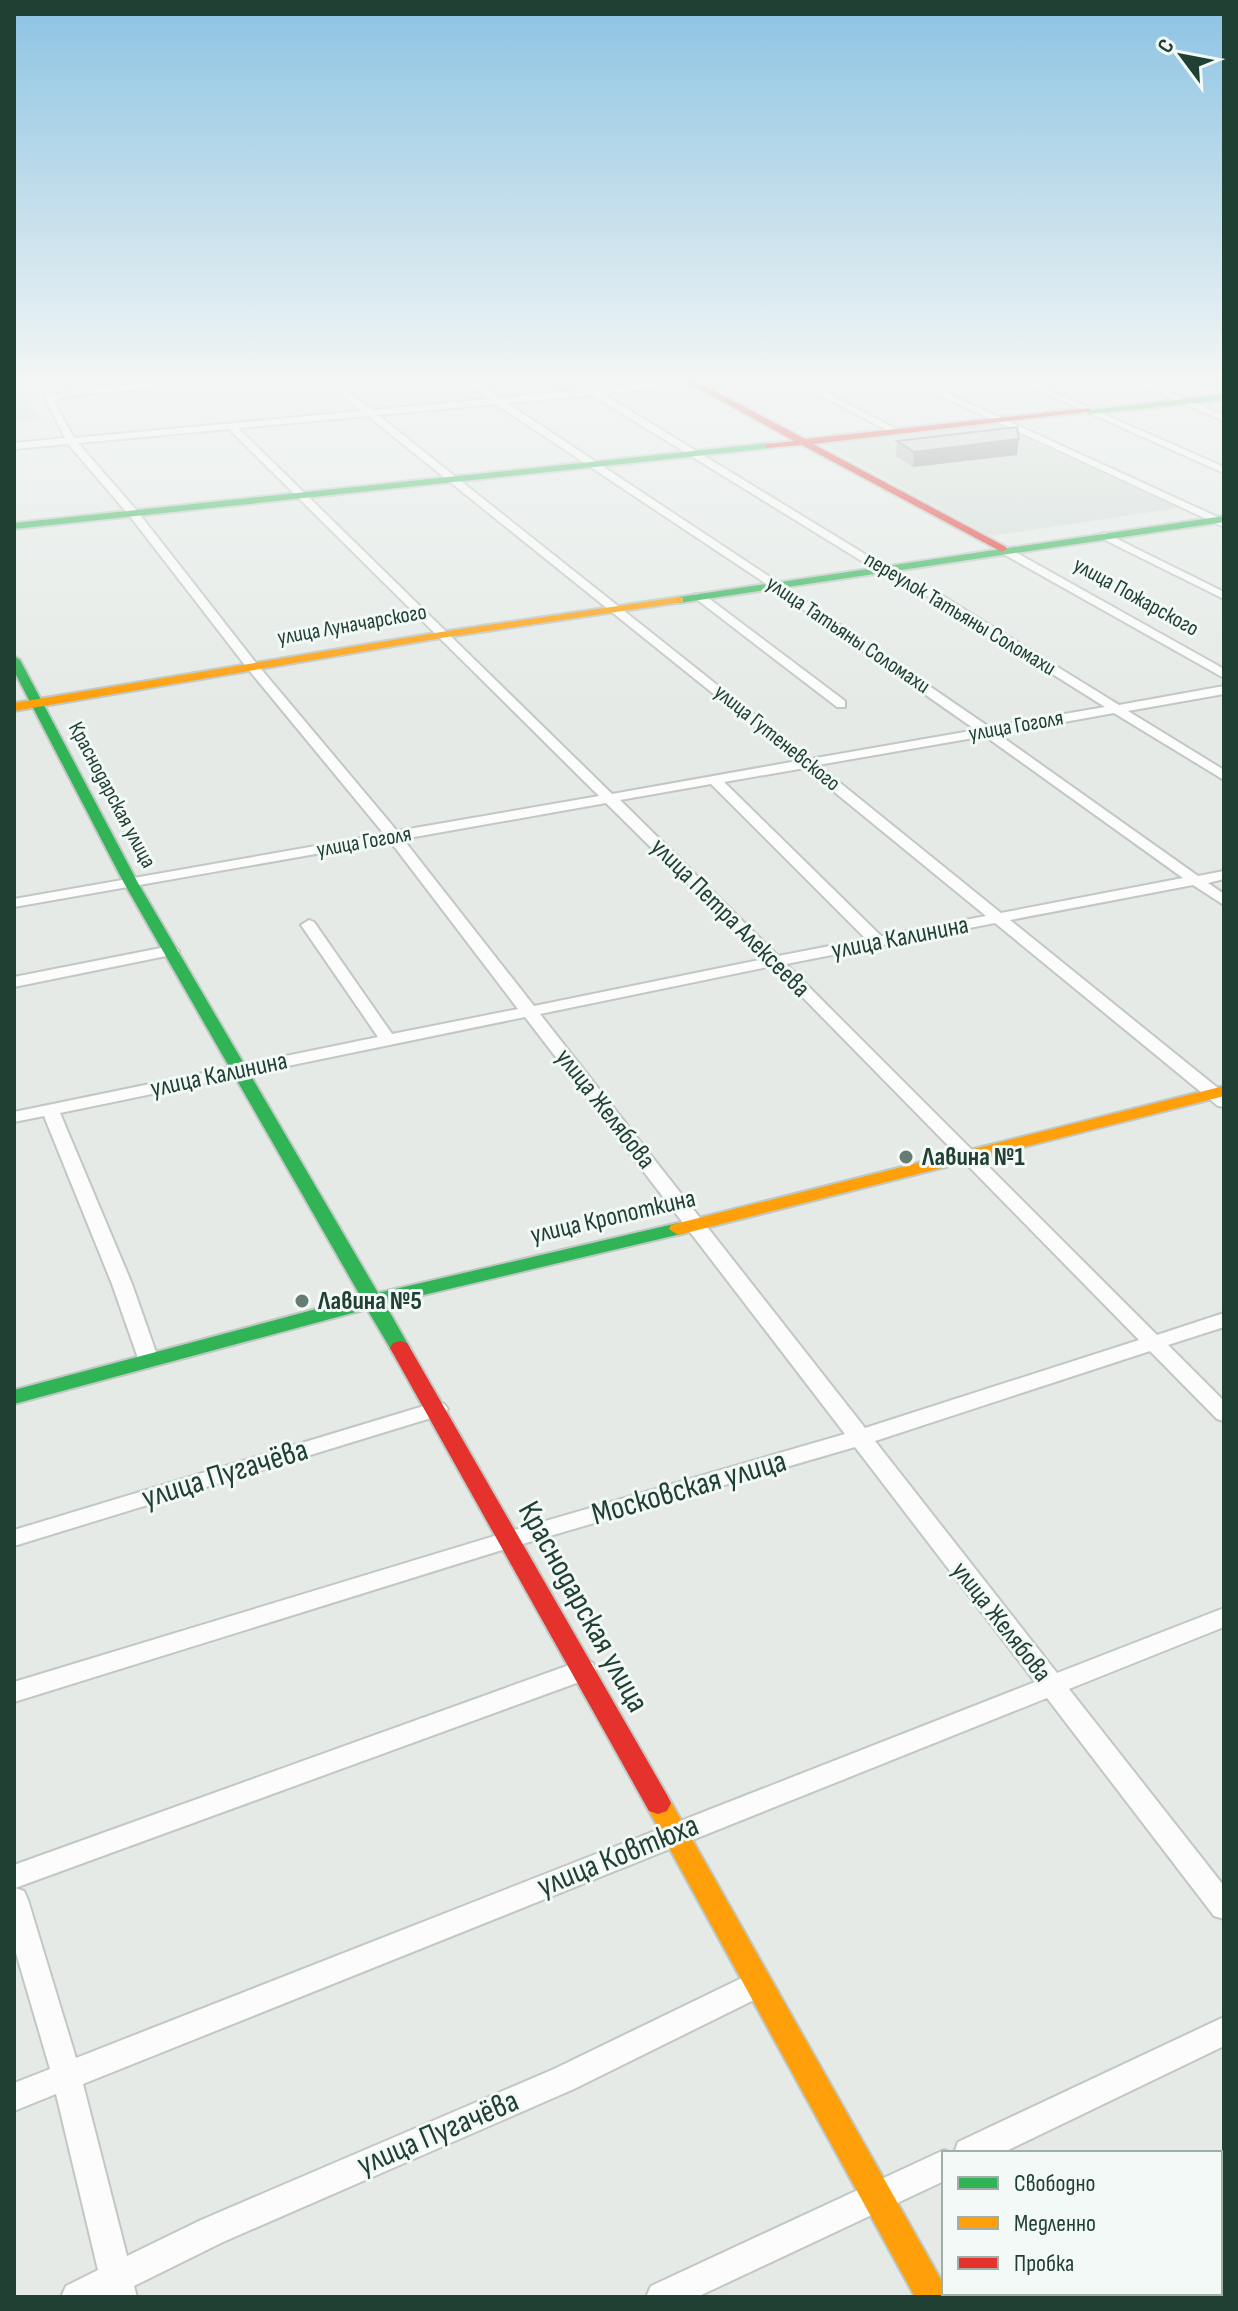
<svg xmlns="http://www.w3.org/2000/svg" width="1238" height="2311" font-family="'Sofia Sans Condensed',sans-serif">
<rect width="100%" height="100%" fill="#e5eae7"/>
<path fill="#d2dcd7" d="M26,391l17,29 -29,2v-30z
M993,423l185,85 -187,28 -172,-94z"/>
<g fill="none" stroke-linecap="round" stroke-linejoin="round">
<defs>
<path id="street" d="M215,379h37l-175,16 -24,5 21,38 288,-27 -39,-32h9l40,31 117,-11 -28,-20h10l29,19 85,-8 -16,-11h10l17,10 110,-10h31l-134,15 283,173 55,28 178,110 105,-19v8l-96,17 96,59v10l-110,-67 -116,21 200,142 26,-5v8l-16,4 16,11v11l-31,-20 -183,35 214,173v14l-6,-1 -223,-183 -209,41 371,371 67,-22v14l-56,18 56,56v20l-7,-2 -67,-68 -275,90 182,232 167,-65v19l-155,62 155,197v33l-10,-3 -167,-218 -964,386 44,172 74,-36 353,-151 194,-94 10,-4 10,4 4,9 -4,9 -194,96 -351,153 -89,44 3,11h-76l5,-11 32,-16 -42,-176 -42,17v-28l36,-14 -36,-123v-81l561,-202 9,-3 9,3 3,7 -3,7 -578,211 9,3 4,9 48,158 959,-376 -180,-235 -343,100 -498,155v-20l497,-151 334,-97 -320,-417 -465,96 72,171 27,77 -3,5h-14l-3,-5 -27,-77 -68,-168 -30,6v-10l364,-75 -77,-112 8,-5 5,2 78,112 126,-25 -128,-168 -376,66v-8l370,-65 -136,-165 -119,-154 -61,-71 -54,5v-6l51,-5 -20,-41 32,-8zM592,395l286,176 55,28 172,108 -116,20 -204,-140 -278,-184zM496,404l281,187 199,139 -166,29 -432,-344zM368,416l429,345 -185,33 -374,-366zM229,429l370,367 -202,35 -141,-168 -119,-152 -59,-68zM985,736l198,142 -182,35 -183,-148zM805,768l181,148 -105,20 -157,-154zM711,784l155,155 -88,17 -158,-156zM606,803l158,156 -230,47 -131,-167zM772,966l367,374 -274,88 -325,-414z
M790,379h10l100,52 -8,2z
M905,379h11l308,141v7z
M1013,379h11l200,88v6z
M1127,379h11l86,36v6z
M1105,533l119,59v7l-123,-61v-4z
M998,547h8l218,122v9l-226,-127z
M695,594h8l142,107v6h-8l-142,-109z
M171,946l5,2 3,3 -3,3 -162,33v-10z
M437,1402l7,2 4,5 -4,5 -430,132v-16z
M1224,2017v29l-222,107h-48l4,-11z
M944,2150l8,3h-8v28l-247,116h-51l5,-11z"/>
<path id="fast" d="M1224,394v6l-135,14 -4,-3z
M769,443l3,5 -758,81v-6z
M1224,516v6l-545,81 -6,-3 6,-3z
M14,656l6,4 118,223 240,410 300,-70 9,6 -2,4 -300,71 25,44 -3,5h-14l-26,-44 -353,95v-14l347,-93 -237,-414 -110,-212z"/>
<path id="slow" d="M679,597l4,1v4l-242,36 -427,73v-8l427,-71z
M1224,1086v10l-546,139 -9,-6 2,-4z
M658,1792l9,3 277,490v8l5,4h-34l-266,-486 -4,-8 4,-8z"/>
<path id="jam" d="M682,379h10l113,60 284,-31 4,3 -280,33 193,103 1,2 -5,3 -200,-107 -36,3v-4l28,-3z
M400,1341l7,2 3,5 257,447 4,8 -4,8 -9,3 -9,-3 -259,-463 3,-5z"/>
</defs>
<use href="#street" stroke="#c2c7c4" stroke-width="4"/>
<use href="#fast" stroke="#c0c8c4" stroke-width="4"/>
<use href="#slow" stroke="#c0c8c4" stroke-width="4"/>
<use href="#jam" stroke="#c0c8c4" stroke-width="4"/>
<use href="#street" fill="#fbfcfb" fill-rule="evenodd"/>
<use href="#fast" fill="#30b455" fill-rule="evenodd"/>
<use href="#slow" fill="#ff9f0a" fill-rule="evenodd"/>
<use href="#jam" fill="#e5322d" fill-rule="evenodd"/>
</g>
<path fill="#afb4b2" d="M897,441l120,14 -104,12 -17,-11z"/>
<path fill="#8f9291" d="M1019,439l-2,16 -104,12 1,-15z"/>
<path fill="#ccd1cf" stroke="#8f9291" stroke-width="2" d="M1017,427l2,12 -105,13 -17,-11z"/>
<linearGradient id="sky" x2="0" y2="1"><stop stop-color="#8cc3e3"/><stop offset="0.54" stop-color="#f3f6f4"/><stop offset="1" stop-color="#f3f6f4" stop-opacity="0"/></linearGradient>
<rect width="1238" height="703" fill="url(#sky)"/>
<g fill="#667c73" stroke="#f3f9f6" stroke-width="3">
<circle cx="906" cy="1157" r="8"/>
<circle cx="302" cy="1301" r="8"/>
</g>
<g text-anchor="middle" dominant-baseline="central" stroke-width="6" stroke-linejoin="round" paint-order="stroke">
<g font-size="22" fill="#214034" stroke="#f3f9f6">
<text transform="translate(1136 597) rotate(29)">улица Пожарского</text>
<text transform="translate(960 614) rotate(31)">переулок Татьяны Соломахи</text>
<text transform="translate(352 625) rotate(-10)">улица Луначарского</text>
<text transform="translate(848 635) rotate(34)">улица Татьяны Соломахи</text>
<text transform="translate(1016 726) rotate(-10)">улица Гоголя</text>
<text transform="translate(777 738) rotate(39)">улица Гутеневского</text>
<text transform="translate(112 795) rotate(62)">Краснодарская улица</text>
<text transform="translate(364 842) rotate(-10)">улица Гоголя</text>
</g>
<g font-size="26" fill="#214034" stroke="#f3f9f6">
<text transform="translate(730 918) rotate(45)">улица Петра Алексеева</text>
<text transform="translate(900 938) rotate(-11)">улица Калинина</text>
<text transform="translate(219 1075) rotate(-12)">улица Калинина</text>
<text transform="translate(605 1109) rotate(52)">улица Желябова</text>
<text transform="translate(613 1217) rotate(-13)">улица Кропоткина</text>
<text transform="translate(1001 1622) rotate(52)">улица Желябова</text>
</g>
<g font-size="26" font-weight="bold" fill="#214034" stroke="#f3f9f6" text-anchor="start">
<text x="922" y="1157">Лавина №1</text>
<text x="318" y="1301">Лавина №5</text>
</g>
<g font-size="32" fill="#214034" stroke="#f3f9f6">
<text transform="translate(225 1474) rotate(-17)">улица Пугачёва</text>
<text transform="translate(689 1488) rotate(-16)">Московская улица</text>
<text transform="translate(583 1607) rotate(61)">Краснодарская улица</text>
<text transform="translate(618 1856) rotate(-22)">улица Ковтюха</text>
<text transform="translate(438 2133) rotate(-23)">улица Пугачёва</text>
</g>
</g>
<rect width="1238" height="2311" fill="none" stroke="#214034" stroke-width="32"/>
<rect x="942" y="2151" width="280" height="144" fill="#f3f9f6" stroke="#9fafa8" stroke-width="2"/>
<rect x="958" y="2177" width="40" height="12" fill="#30b455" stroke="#9fafa8" stroke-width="2"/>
<text x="1014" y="2191" font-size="24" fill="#214034">Свободно</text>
<rect x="958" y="2217" width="40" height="12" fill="#ff9f0a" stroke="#9fafa8" stroke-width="2"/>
<text x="1014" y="2231" font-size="24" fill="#214034">Медленно</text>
<rect x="958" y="2257" width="40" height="12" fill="#e5322d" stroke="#9fafa8" stroke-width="2"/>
<text x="1014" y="2271" font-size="24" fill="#214034">Пробка</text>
<g transform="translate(1182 56) rotate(302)" stroke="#f3f9f6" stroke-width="6" paint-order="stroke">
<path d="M0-6L14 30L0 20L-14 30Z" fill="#214034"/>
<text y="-12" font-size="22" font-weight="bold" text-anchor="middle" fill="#214034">С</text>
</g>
</svg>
